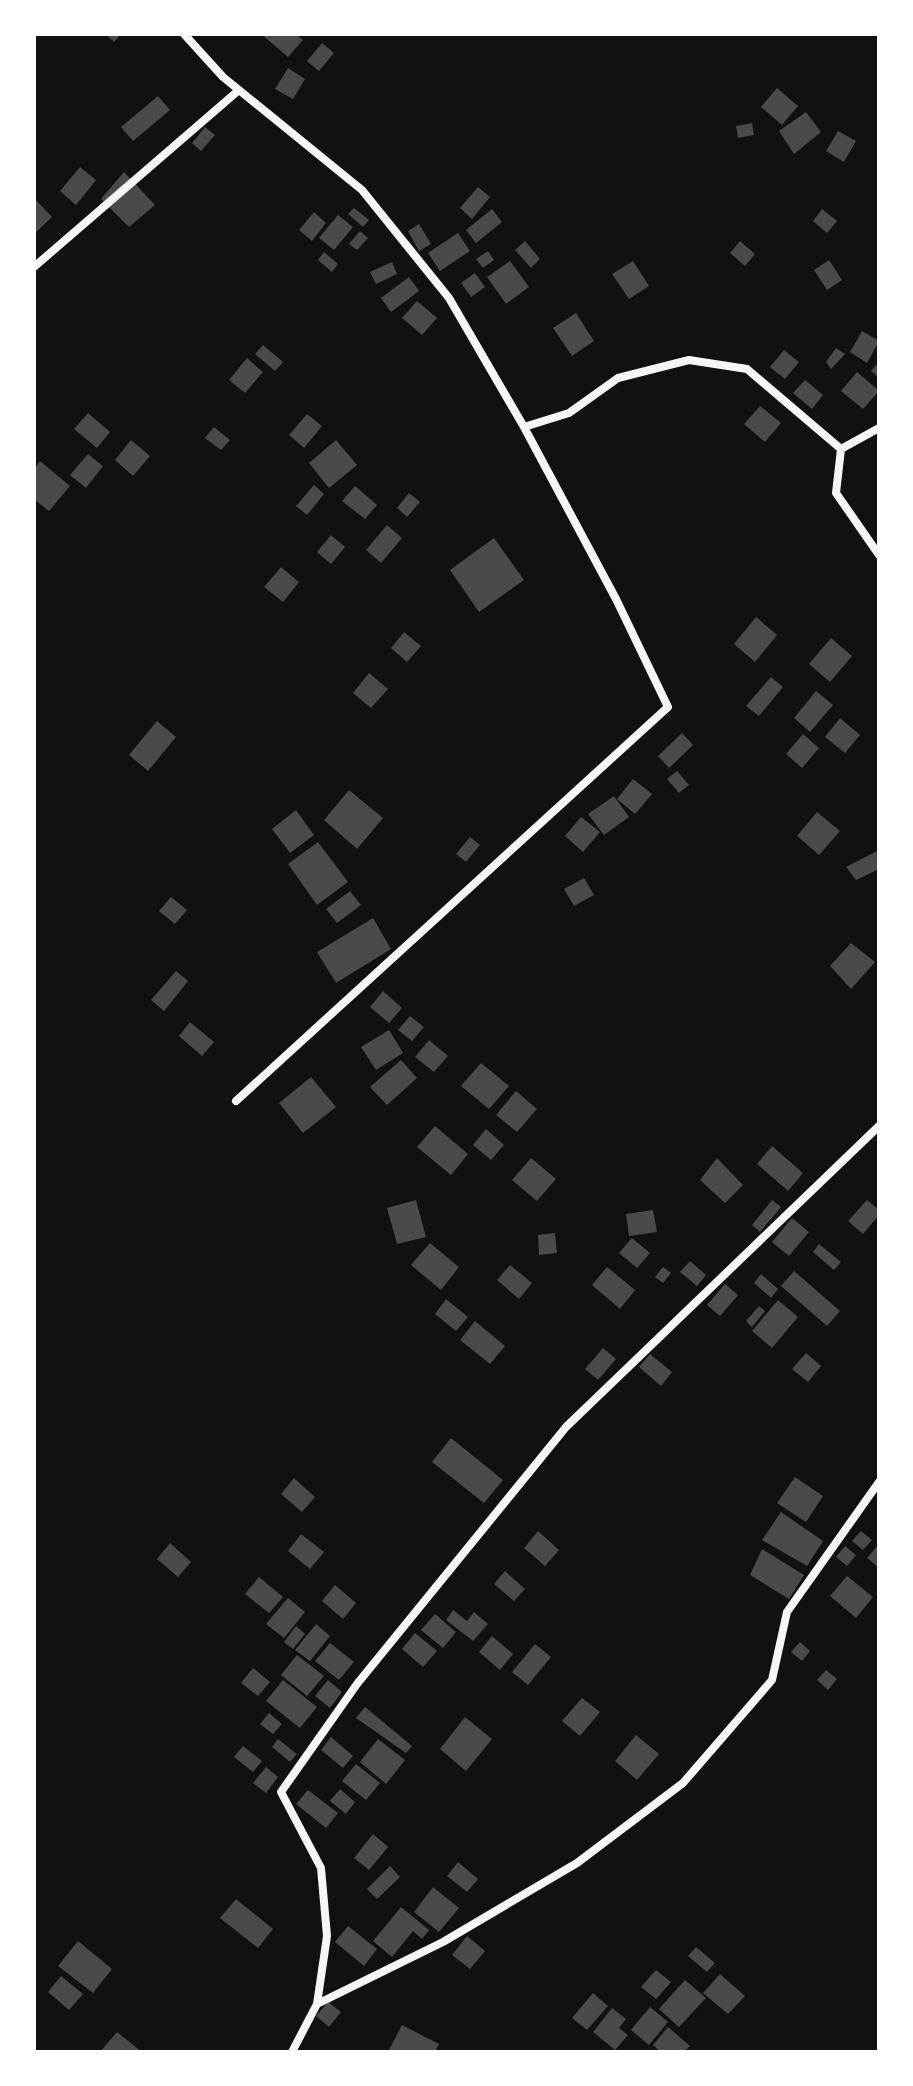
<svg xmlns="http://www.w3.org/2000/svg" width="913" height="2086" font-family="'Times New Roman',serif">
<rect width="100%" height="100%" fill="#111"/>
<path fill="#4a4a4a" d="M105,34h16l-7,8z
M261,34h35l7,6 -15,17z
M322,43l12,10 -15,18 -12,-10z
M288,68l17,11 -12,20 -18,-10z
M777,88l21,18 -16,19 -21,-18z
M158,96l12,14 -37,31 -12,-14z
M806,112l15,20 -27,22 -15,-23z
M752,123l2,12 -16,3 -2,-12z
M205,127l10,8 -14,16 -9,-8z
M838,131l18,10 -12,21 -18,-11z
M80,167l16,13 -20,25 -16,-14z
M124,172l31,33 -26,22 -28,-28z
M478,187l12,10 -18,22 -12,-11z
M34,198l18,19 -18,17z
M354,208l15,12 -6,7 -15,-13z
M492,209l10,13 -26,21 -10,-13z
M822,209l15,12 -10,12 -14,-12z
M314,212l12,11 -14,18 -13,-11z
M338,215l15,12 -19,23 -15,-12z
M419,224l12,20 -12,7 -11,-20z
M360,231l8,7 -11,12 -8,-6z
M458,233l12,18 -30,20 -12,-18z
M525,241l15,18 -9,9 -16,-18z
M740,241l15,13 -10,12 -15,-13z
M488,251l6,9 -11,8 -7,-9z
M324,252l14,12 -6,8 -14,-12z
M829,260l13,20 -15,10 -13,-20z
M510,261l19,26 -23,17 -19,-27z
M633,261l16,25 -20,13 -17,-25z
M392,262l5,12 -21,10 -6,-12z
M475,273l10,14 -14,10 -10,-14z
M409,277l10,14 -28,21 -10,-14z
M417,301l20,17 -15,17 -20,-17z
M576,313l18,28 -22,15 -19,-28z
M862,331l17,10 -12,22 -17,-11z
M263,345l20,17 -8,9 -20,-17z
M836,348l9,6 -14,15 -5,-7z
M784,350l15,12 -14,17 -15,-12z
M247,358l16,14 -18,21 -16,-13z
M879,362v16l-8,-7z
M857,372l22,19 -16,18 -22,-18z
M805,380l18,15 -11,14 -19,-16z
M760,406l21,17 -16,19 -21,-18z
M88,413l22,19 -13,16 -23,-19z
M307,414l15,12 -18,22 -15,-13z
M214,427l16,13 -9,10 -16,-12z
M131,440l19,16 -17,20 -18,-16z
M336,440l21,25 -28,23 -20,-25z
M88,454l15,12 -17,22 -16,-13z
M40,461l30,25 -21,25 -15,-12v-30z
M314,485l10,9 -17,21 -11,-9z
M355,486l22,19 -12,14 -23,-18z
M409,493l11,9 -13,15 -10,-9z
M387,525l15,13 -21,25 -15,-13z
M331,535l14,12 -14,17 -14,-12z
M494,538l30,42 -45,32 -29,-42z
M281,567l18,15 -16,20 -19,-15z
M756,617l21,18 -22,27 -21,-18z
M404,632l17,14 -14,16 -16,-14z
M831,638l21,18 -22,26 -21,-18z
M369,673l19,16 -17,19 -18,-15z
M771,677l12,10 -24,29 -13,-10z
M816,691l17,14 -23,27 -16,-14z
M840,718l20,17 -15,18 -20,-16z
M157,721l19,16 -28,34 -19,-16z
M682,733l11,12 -24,23 -11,-12z
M803,734l16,14 -17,20 -16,-14z
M677,771l12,14 -10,8 -12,-14z
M633,779l19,15 -17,20 -18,-15z
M349,790l34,28 -26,31 -33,-29z
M614,796l15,21 -25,18 -16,-21z
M296,810l18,25 -24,18 -18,-24z
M817,812l23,19 -21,24 -22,-19z
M581,817l19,15 -17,20 -18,-16z
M470,837l10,8 -14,17 -10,-8z
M318,842l30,40 -31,23 -29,-41z
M879,850v19l-23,11 -10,-13z
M584,878l10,17 -20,11 -10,-17z
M350,891l11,14 -24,18 -11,-14z
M171,897l16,13 -12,14 -16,-13z
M373,918l18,31 -55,34 -19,-31z
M851,943l24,19 -24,27 -21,-23z
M176,971l12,10 -24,30 -13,-11z
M383,991l19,17 -13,15 -19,-16z
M410,1016l14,11 -12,14 -14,-11z
M190,1022l24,20 -12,14 -23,-20z
M389,1030l14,23 -27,17 -15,-23z
M429,1040l19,16 -14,16 -19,-15z
M401,1060l16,18 -30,27 -17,-18z
M481,1063l28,23 -20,23 -28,-23z
M311,1077l25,30 -33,26 -24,-30z
M516,1091l21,18 -20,23 -21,-17z
M435,1126l33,28 -17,21 -34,-28z
M486,1129l18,16 -13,15 -18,-15z
M772,1146l31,27 -15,18 -31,-27z
M531,1158l25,21 -19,22 -25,-21z
M717,1158l26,27 -18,18 -25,-23z
M416,1200l10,37 -29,7 -10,-36z
M772,1200l9,7 -21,25 -8,-7z
M867,1200l12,10v5l-16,19 -15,-13z
M653,1210l4,22 -28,4 -3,-22z
M792,1218l17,14 -20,24 -17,-14z
M555,1233l2,20 -18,2 -1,-20z
M632,1238l18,15 -13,15 -18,-15z
M430,1243l29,24 -18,23 -30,-25z
M819,1244l22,18 -7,8 -21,-18z
M690,1261l16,14 -9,11 -17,-14z
M510,1265l22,18 -13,16 -22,-19z
M607,1267l28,23 -15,19 -28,-24z
M663,1267l8,6 -8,10 -8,-6z
M794,1271l46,40 -13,15 -46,-40z
M761,1274l17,15 -7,9 -17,-15z
M725,1284l13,11 -18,21 -13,-11z
M446,1299l22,18 -12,14 -21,-17z
M778,1300l20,17 -26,31 -20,-17z
M759,1306l6,5 -13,16 -6,-6z
M475,1321l30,25 -15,18 -30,-24z
M603,1348l13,11 -18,21 -13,-11z
M806,1353l15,13 -13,16 -16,-13z
M650,1354l22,18 -11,14 -22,-19z
M451,1438l52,42 -19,23 -52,-41z
M795,1477l28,19 -17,26 -29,-19z
M294,1478l21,19 -13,15 -21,-18z
M781,1512l42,29 -16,25 -45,-26z
M538,1531l21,19 -14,16 -21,-18z
M861,1531l11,9 -9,10 -11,-9z
M301,1534l23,18 -14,17 -22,-18z
M170,1543l21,19 -13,15 -21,-18z
M879,1544v24l-12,-10z
M845,1546l11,9 -9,11 -11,-9z
M762,1549l42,26 -15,24 -39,-24z
M505,1571l20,18 -11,12 -20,-17z
M847,1576l26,21 -17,21 -26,-22z
M259,1577l24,20 -14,16 -24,-19z
M335,1585l21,18 -13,16 -21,-18z
M288,1598l17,14 -21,26 -18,-14z
M453,1610l14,11 7,-9 14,12 -15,17 -27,-21z
M435,1614l21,18 -13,16 -22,-18z
M316,1624l14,12 -20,25 -15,-11z
M296,1626l9,8 -12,15 -9,-7z
M415,1633l22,18 -14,16 -21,-18z
M492,1636l21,18 -13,16 -21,-18z
M800,1642l10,9 -8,10 -11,-9z
M330,1643l24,19 -15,18 -24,-19z
M535,1644l16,13 -23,28 -16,-13z
M297,1655l27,21 -17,20 -26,-21z
M253,1668l17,14 -12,14 -17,-13z
M826,1670l11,9 -9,11 -11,-10z
M283,1680l34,27 -17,21 -34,-27z
M328,1680l14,12 -12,16 -15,-12z
M582,1698l18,14 -20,24 -18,-15z
M365,1707l47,39 -6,7 -50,-35z
M269,1713l13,11 -9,10 -13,-10z
M465,1717l27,22 -26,32 -26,-22z
M636,1735l23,19 -22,26 -22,-19z
M331,1737l22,19 -10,12 -22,-18z
M278,1739l19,15 -7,8 -18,-15z
M378,1739l27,21 -19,24 -26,-22z
M243,1746l19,15 -9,11 -19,-15z
M356,1764l24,19 -14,17 -24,-19z
M266,1767l12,10 -12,16 -13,-10z
M340,1789l15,13 -9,12 -16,-13z
M308,1790l30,23 -12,15 -30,-24z
M373,1834l15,13 -19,23 -15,-12z
M458,1862l20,17 -11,13 -20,-16z
M390,1866l10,11 -23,22 -10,-10z
M433,1887l26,21 -20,24 -25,-20z
M236,1899l37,30 -15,19 -38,-30z
M401,1907l28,23 -7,9 -9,-8 -21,26 -19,-16z
M348,1926l29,23 -13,17 -29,-24z
M467,1936l18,15 -15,18 -18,-14z
M78,1941l34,28 -19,24 -35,-27z
M696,1947l19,16 -8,9 -19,-16z
M656,1970l15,12 -15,17 -15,-12z
M720,1974l25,22 -17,18 -25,-21z
M61,1976l22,18 -14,16 -21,-18z
M685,1980l21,18 -27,29 -20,-18z
M593,1993l15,13 -21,24 -15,-12z
M328,2002l13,10 -12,15 -13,-11z
M650,2007l18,15 -19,23 -18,-15z
M612,2008l14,11 -7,9 9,7 -13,15 -22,-18z
M402,2025l37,19 -4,8h-47z
M668,2027l22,19 -6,6h-23l-8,-7z
M117,2032l25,20h-42z"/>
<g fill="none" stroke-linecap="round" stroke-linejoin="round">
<path stroke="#f5f5f5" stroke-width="8" d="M184,34l39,43 139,113 87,108 75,129 45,-14 49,-35 71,-18 58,9 94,80 38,-21
M34,267l205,-177
M841,449l-5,44 43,62
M236,1101l432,-394 -52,-108 -92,-172
M317,2004l126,-62 134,-79 106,-80 89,-103 15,-68 92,-130
M292,2052l25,-48 10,-68 -6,-68 -40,-76 76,-108 209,-257 313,-301"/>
</g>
<rect width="913" height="2086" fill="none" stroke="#ffffff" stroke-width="72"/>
</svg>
